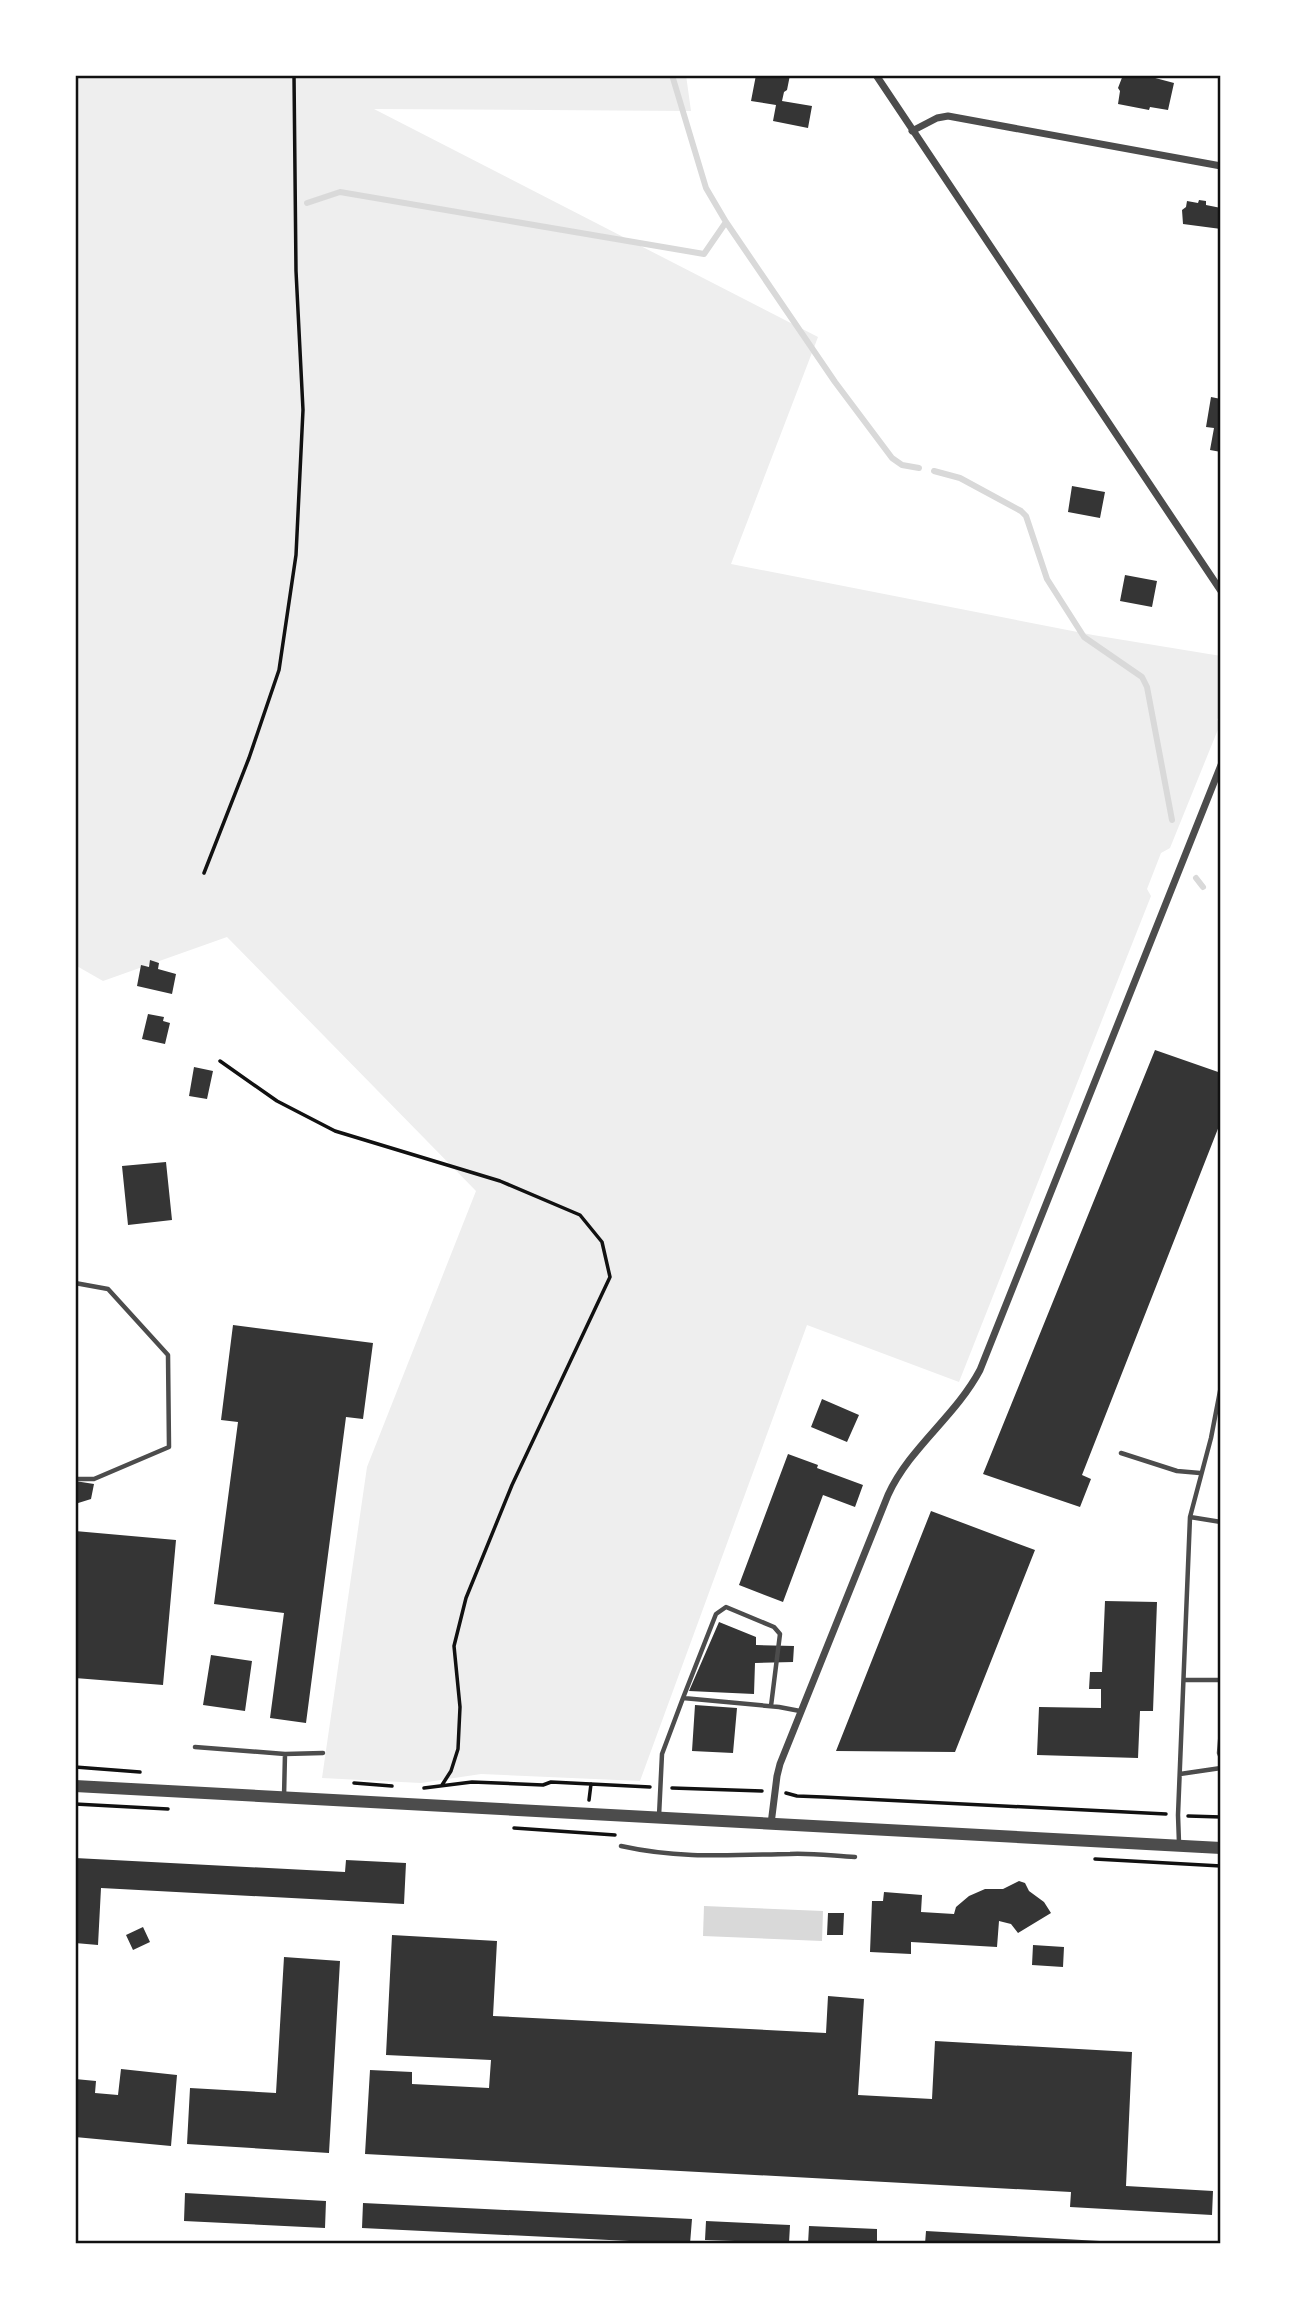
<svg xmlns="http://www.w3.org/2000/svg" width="1296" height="2319" font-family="'DM Sans',sans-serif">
<rect width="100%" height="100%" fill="#fff"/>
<path fill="#eee" d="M75,75h611l5,36 -317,-2 444,228 -87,227 362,71 128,21v56l-4,8 4,2 -51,126 -9,5 -14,36 4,7 -192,486 -152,-57 -167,456 -159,-7 -60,9 -99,-5 45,-311 109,-276 -249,-254 -124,44 -28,-16z"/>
<path fill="#d9d9d9" d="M704,1906l119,5 -1,30 -119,-5z"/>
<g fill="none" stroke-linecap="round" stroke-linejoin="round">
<path stroke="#d9d9d9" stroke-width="6" d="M672,75l34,113 20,34 109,160 57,76 10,7 17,3
M307,203l33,-11 364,62 22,-32
M934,471l26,7 61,33 5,5 21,63 37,58 58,40 5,10 25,133
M1196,878l7,9"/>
</g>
<path fill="#353535" d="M756,75h34l-3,15 -3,2 -2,9 30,5 -4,22 -35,-7 3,-16 -25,-4z
M1123,75h21l30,8 -6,27 -18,-3 -1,3 -31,-6 2,-13 -2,-3z
M1199,200l7,1v4l15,3v21l-38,-5 -1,-14 4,-3 1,-6 11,2z
M1211,397l10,2v53l-11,-2 4,-22 -8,-1z
M1072,486l33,6 -5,26 -32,-6z
M1125,575l32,6 -5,26 -32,-6z
M150,960l9,3 -1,6 18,5 -4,20 -35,-8 4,-21 8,2z
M148,1014l16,3 -1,4 7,2 -5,21 -23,-5z
M1155,1050l66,23v48l-139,354 9,4 -11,28 -97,-33z
M194,1067l19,4 -6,28 -18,-3z
M166,1162l6,58 -44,5 -6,-59z
M233,1325l140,18 -10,76 -17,-2 -40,306 -36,-5 14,-105 -70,-9 24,-182 -17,-2z
M822,1399l37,16 -12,27 -36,-15z
M788,1454l30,11 -1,3 46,17 -8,22 -32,-12 -40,107 -44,-17z
M75,1481l19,3 -3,15 -16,5z
M931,1511l104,39 -80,202 -119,-1z
M75,1531l101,9 -13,145 -88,-7z
M1105,1601l52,1 -4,109h-13l-2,47 -101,-3 2,-48 62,1v-19h-12l1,-17h12z
M719,1622l37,15v8l38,1 -1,16 -38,1 -1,31 -65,-3z
M211,1655l41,6 -7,50 -42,-6z
M695,1705l42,3 -4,45 -41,-2z
M75,1858l270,14 1,-12 60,3 -2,41 -303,-16 -3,57 -23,-2z
M1019,1881l6,2 4,8 15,11 7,11 -33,20 -7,-9 -12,-3 -2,26 -86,-5v12l-41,-2 2,-51h11l1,-9 38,3 -1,17 33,2 2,-7 13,-11 16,-7h18z
M828,1913h16l-1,22h-16z
M143,1927l7,15 -17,8 -7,-15z
M392,1935l105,6 -4,75 333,17 2,-37 36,3 -6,96 74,4 3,-58 197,11 -6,134 87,5 -1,24 -142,-8 1,-15 -706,-38 5,-84 42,2v12l77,4 2,-28 -105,-5z
M1033,1945l31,2 -1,20 -31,-2z
M284,1957l56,4 -11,192 -142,-9 3,-56 86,5z
M121,2069l56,6 -6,71 -96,-9v-58l21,2 -1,12 23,2z
M185,2193l141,8 -1,27 -141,-7z
M363,2203l329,16 -2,25 -328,-16z
M706,2221l84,4 -1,18 -84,-3z
M809,2226l68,3v15h-69z
M926,2231l191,11v2h-192z"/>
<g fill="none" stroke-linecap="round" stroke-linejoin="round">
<path stroke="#111" stroke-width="3.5" d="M204,873l45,-115 30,-88 17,-115 7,-145 -7,-139 -2,-196
M220,1061l57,40 58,30 165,50 80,34 22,27 8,35 -98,208 -46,113 -12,48 6,61 -2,42 -7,22 -9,14
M75,1767l65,5
M354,1783l38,3
M424,1788l48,-6 71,3 8,-3 99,5
M672,1788l90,3
M786,1793l11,3 26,1 343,17
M589,1800l2,-16
M75,1804l93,5
M1188,1816l33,1
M514,1828l101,7
M1095,1859l126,7"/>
<path stroke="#4c4c4c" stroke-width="4.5" d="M75,1283l33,6 60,66 1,92 -75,32h-19
M1121,1453l56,18 23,2
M1190,1517l31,5
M1184,1680h37
M683,1698l33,-84 10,-7 48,20 6,7 -9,72
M1221,1730l-2,23 2,5
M195,1747l90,7 -1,43
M285,1754l38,-1
M1180,1774l41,-6
M659,1816l3,-62 21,-56 96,9 21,4
M1179,1843l-1,-28 12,-298 21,-79 10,-52
M621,1846c58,13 110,9 169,8 22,-1 44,2 65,3"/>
<path stroke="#4c4c4c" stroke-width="7" d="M876,75l345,516
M912,131l25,-13 11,-2 273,50
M771,1824l6,-48 3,-12 108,-269c22,-48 67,-78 92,-125l241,-605"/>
<path stroke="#4c4c4c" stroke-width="12" d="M75,1786l1146,62"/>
</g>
<rect width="1296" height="2319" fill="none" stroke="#ffffff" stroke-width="154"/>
<rect x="77" y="77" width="1142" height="2165" fill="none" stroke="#111" stroke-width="2.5"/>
</svg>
